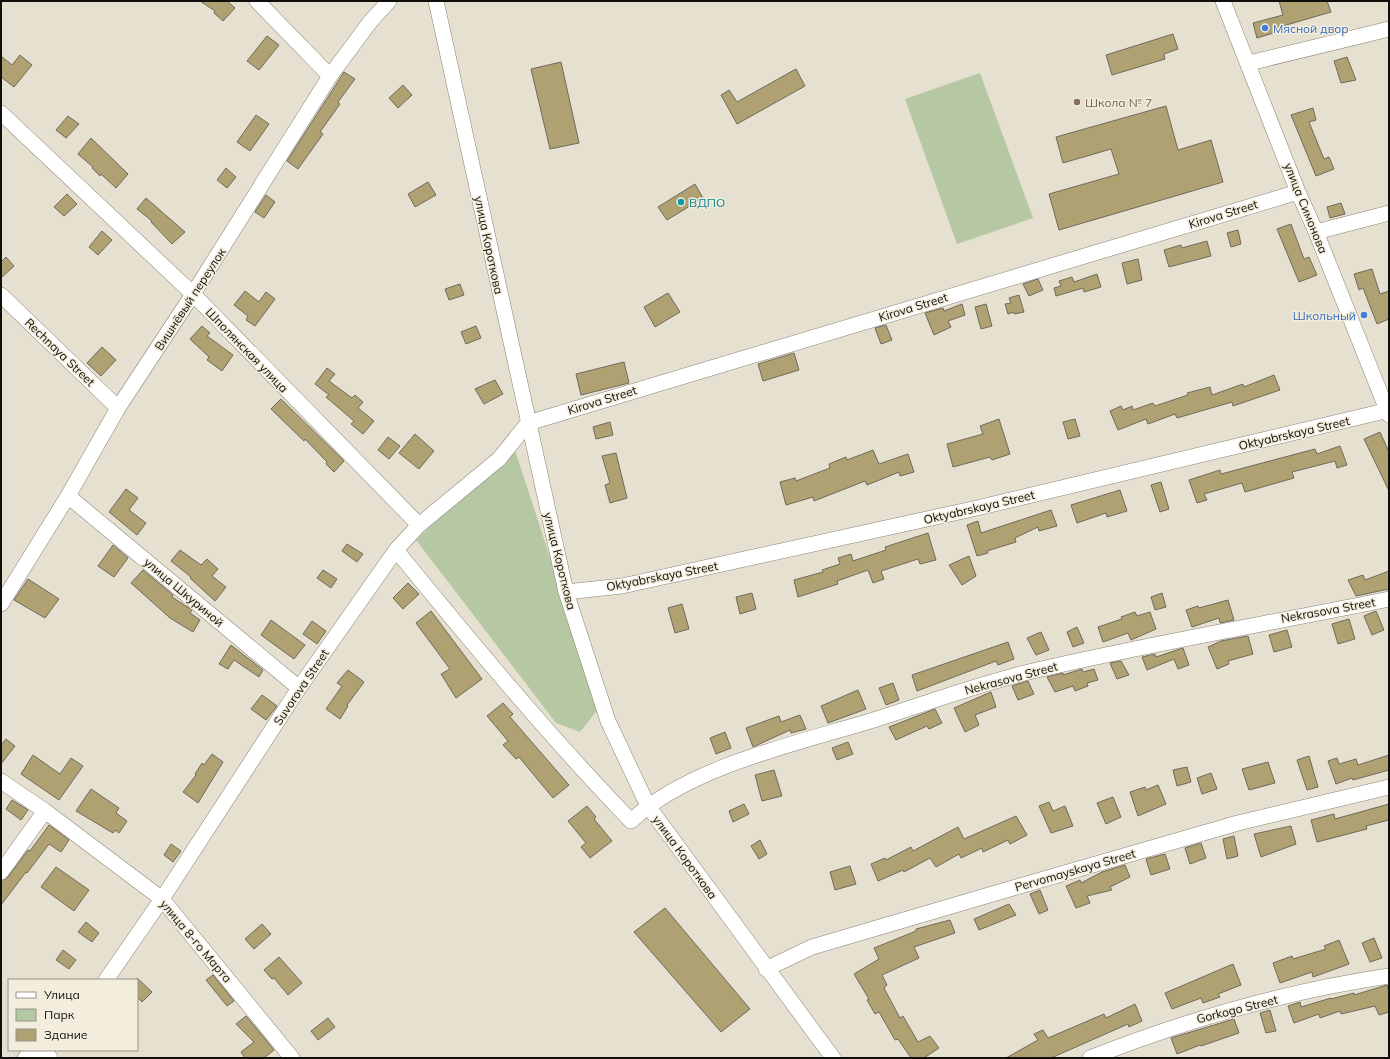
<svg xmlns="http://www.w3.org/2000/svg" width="1390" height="1059" font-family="Mulish,sans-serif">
<rect width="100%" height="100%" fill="#e5e0cf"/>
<path fill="#b5c7a3" d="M980,73l53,145 -76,26 -52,-145z
M514,447l85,261 -19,24 -24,-9 -140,-183z"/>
<path fill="#b0a173" stroke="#6f6a5c" d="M200,1h27l8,7 -12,13 -9,-8 1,-2z
M1279,1h48l4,11 -55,16 1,4 -20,6 -4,-15 30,-8z
M1173,34l5,15 -14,5 1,5 -53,16 -6,-20z
M267,36l12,9 -20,25 -12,-9z
M20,55l12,10 -18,22 -13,-10v-21l11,9z
M1347,57l9,23 -15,3 -7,-22z
M561,62l18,81 -29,6 -19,-80z
M796,69l9,17 -68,38 -16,-29 8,-5 8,12z
M344,72l11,7 -17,23 2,2 -20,28 3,2 -25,35 -11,-8z
M403,85l9,10 -14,13 -9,-10z
M1166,106l12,44 33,-10 12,42 -164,48 -10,-36 70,-20 -8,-25 -48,14 -7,-26z
M1313,108l3,12 -7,2 15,37 5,-2 5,12 -18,7 -25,-61z
M256,115l13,9 -19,27 -13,-9z
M68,116l11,8 -13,14 -10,-8z
M91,138l37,36 -12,14 -15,-14 -1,2 -8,-8 1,-1 -15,-13z
M226,168l10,9 -9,11 -10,-8z
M428,182l8,13 -21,12 -7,-13z
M695,184l8,14 -36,22 -9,-13z
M67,194l10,10 -13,12 -10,-9z
M266,195l9,7 -11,16 -9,-6z
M146,198l39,34 -13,12 -21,-22 1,-1 -15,-12z
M1341,203l4,11 -15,4 -3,-11z
M1291,224l13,35 5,-2 8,18 -18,7 -22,-53z
M1238,230l3,14 -10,3 -4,-14z
M102,231l10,9 -14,15 -9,-8z
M1207,241l4,15 -42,11 -5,-17 17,-5 1,3z
M6,257l8,9 -13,12v-16z
M1138,259l4,21 -15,4 -5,-21z
M1372,269l8,25 9,-3v28l-12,5 -14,-36 -4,2 -5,-16z
M1097,274l4,13 -17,5 -1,-4 -27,8 -2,-8 7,-2 -2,-5 13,-4 2,5z
M1038,279l5,11 -14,6 -6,-12z
M460,284l4,11 -15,5 -4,-11z
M245,291l14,11 7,-10 9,7 -20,27 -9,-6 2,-4 -14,-11z
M668,293l12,19 -25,15 -11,-20z
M1019,295l5,17 -10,2v-2l-6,2 -3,-10 6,-1 -2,-5z
M962,304l3,11 -17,6 3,6 -17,8 -9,-22 18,-5 1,3z
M986,304l6,22 -11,3 -6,-22z
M886,325l6,15 -11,4 -6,-16z
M202,326l8,7 -3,3 26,19 -11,16 -15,-11 2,-3 -19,-18z
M476,326l5,12 -15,6 -5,-12z
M102,347l14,13 -15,16 -14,-13z
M794,353l5,17 -36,11 -5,-17z
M624,362l5,21 -48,12 -5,-21z
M327,368l8,6 -6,7 23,17 3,-3 8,7 -5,6 16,13 -11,13 -12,-10 3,-3 -28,-24 3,-2 -14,-11z
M1274,375l6,15 -47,16 -1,-4 -55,16 -2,-4 -27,10 -2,-5 -28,11 -8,-19 11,-5 2,4 9,-4 1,4 20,-7 2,3 33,-11 -1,-2 23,-6 2,8 31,-11 1,3z
M495,380l8,14 -19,10 -9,-15z
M281,399l63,62 -10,11 -8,-8 1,-2 -22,-23 -1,2 -33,-32z
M999,419l11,35 -18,6 -2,-3 -37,10 -6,-23 36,-10 -3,-8z
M1075,419l5,17 -12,3 -5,-17z
M610,422l3,13 -17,4 -3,-12z
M1380,432l9,20v39l-25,-52z
M415,434l19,17 -15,18 -20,-16z
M388,437l12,9 -11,13 -11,-9z
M1340,446l7,19 -10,3 -2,-7 -43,11 2,6 -49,14 -3,-9 -38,11 3,6 -10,3 -8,-23 31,-10 1,4 94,-25 2,5z
M873,450l6,14 29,-10 6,18 -14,4 -1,-4 -32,13 -2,-4 -51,20 -1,-4 -27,8 -6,-23 15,-4 1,3 34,-13 -1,-4 17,-7 1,3z
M616,453l11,45 -17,5 -5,-18 5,-2 -8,-27z
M1161,482l8,27 -9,3 -9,-27z
M126,489l12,9 -9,12 17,13 -9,12 -28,-23z
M1120,490l7,21 -20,6 -1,-4 -29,10 -6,-18z
M1051,510l6,16 -18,5 -1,-4 -23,11 1,4 -29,9 1,2 -11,3 -10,-31 11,-4 3,12z
M928,533l8,27 -16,4 -2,-5 -37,12 3,8 -11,4 -5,-13 -31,11 1,3 -40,13 -4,-17 29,-8 -1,-2 18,-6 -2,-6 13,-4 2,7 33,-11 -1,-3z
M347,544l16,10 -6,8 -15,-11z
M113,545l15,13 -14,19 -16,-11z
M180,550l21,15 6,-6 11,10 -6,7 14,11 -11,14 -25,-23 1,-1 -20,-16z
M969,556l7,20 -14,9 -13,-20z
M143,570l30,25 -1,2 20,13 -2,3 10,7 -7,12 -23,-14 -39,-35z
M323,570l14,9 -6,9 -14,-10z
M1389,571v18l-33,7 -8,-16 15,-5 2,5z
M28,579l31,20 -14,19 -31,-18z
M408,583l11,11 -16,15 -10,-11z
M752,593l4,16 -16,5 -4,-17z
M1162,593l4,14 -11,3 -4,-13z
M1228,600l6,20 -14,3 -1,-5 -27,9 -6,-17 12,-4 1,2z
M682,604l7,25 -14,4 -7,-25z
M431,611l51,68 -26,19 -15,-24 9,-5 -34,-46z
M1376,611l8,19 -12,5 -8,-19z
M1135,612l2,4 13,-4 6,17 -25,11 -3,-7 -25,9 -5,-15 24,-8 -1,-2z
M1349,619l6,20 -17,5 -6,-20z
M271,620l34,25 -11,14 -33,-24z
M312,621l14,10 -9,13 -14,-10z
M1077,627l7,16 -11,4 -6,-15z
M1287,630l5,17 -18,5 -5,-17z
M1041,632l8,18 -13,5 -9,-17z
M1248,636l5,18 -25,7 1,3 -12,5 -9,-22 13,-6z
M1008,642l6,17 -16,6 -2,-4 -79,30 -5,-16z
M231,645l32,25 -4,7 -25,-17 -6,9 -9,-5z
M1183,648l6,17 -11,4 -4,-10 -27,11 -5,-13 13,-3 1,3z
M1121,661l8,14 -12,4 -7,-16z
M1082,669l1,3 11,-3 4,11 -11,3 1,3 -13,5 -2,-5 -18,6 -8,-15 16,-4v2z
M348,670l16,12 -17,23 1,1 -8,13 -14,-10 16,-23 -5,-3z
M1028,681l6,13 -16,6 -6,-14z
M893,683l6,17 -13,5 -7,-17z
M858,690l8,19 -38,14 -7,-17z
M991,692l5,15 -21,8 4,10 -14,7 -11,-24z
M262,695l15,11 -11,14 -15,-11z
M503,703l10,11 -3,3 59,68 -16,13 -34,-41 -3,2 -13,-14 5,-4 -21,-25z
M935,709l7,14 -13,6 -2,-3 -31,14 -7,-13z
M800,715l6,14 -15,4 -1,-3 -37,17 -7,-19 33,-12 2,6z
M725,732l6,16 -15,6 -6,-16z
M6,739l9,7 -14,18v-19z
M848,742l5,12 -16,6 -5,-12z
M212,754l11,8 -25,41 -15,-11 13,-17 -1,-1 7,-11 2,2z
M33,755l27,19 11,-16 12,8 -24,34 -38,-26z
M1389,755v15l-36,10 -1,-2 -16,6 -8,-23 9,-3 2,6 17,-5 2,6z
M1309,756l9,31 -11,3 -10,-30z
M1268,762l7,21 -26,7 -7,-21z
M1187,767l4,15 -14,4 -4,-16z
M774,770l8,26 -20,5 -7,-26z
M1211,773l6,16 -15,5 -5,-16z
M1158,785l8,19 -28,12 -8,-24 15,-5 1,3z
M91,789l28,19 -3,5 11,8 -8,12 -4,-3 -2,3 -37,-22z
M1113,797l8,20 -15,7 -9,-21z
M12,800l16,10 -7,10 -15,-11z
M1049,802l4,9 12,-5 8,20 -22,7 -12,-27z
M744,804l5,10 -16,8 -4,-11z
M1389,804v16l-23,6 1,3 -50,13 -6,-22 23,-6 1,5z
M587,806l9,11 -2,2 18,22 -22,17 -9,-11 5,-4 -18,-22z
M1016,816l11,19 -17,9 -2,-4 -25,12 -1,-4 -21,10 -2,-4 -23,13 -6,-9 -26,14 -1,-2 -25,11 -7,-17 14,-6 1,2 25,-13 2,4 45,-24 6,12z
M49,825l20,15 -8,12 -12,-8 -22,29 -1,-1 -25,33v-24l7,-4 20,-27 2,1z
M1291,826l5,18 -35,13 -7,-23z
M1234,836l4,20 -11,3 -4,-20z
M760,840l7,14 -8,5 -8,-13z
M1201,843l5,15 -16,6 -5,-16z
M171,844l10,7 -8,11 -9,-7z
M1165,854l5,15 -19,6 -5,-16z
M1125,865l5,12 -20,10 2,3 -25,6 3,7 -14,5 -10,-22 14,-6 1,3 21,-11z
M850,866l6,18 -21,6 -5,-18z
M56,867l33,23 -15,21 -33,-24z
M1040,890l8,20 -9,4 -9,-20z
M1009,904l7,11 -37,15 -5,-11z
M665,908l85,101 -29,23 -87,-100z
M950,920l5,13 -41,14 5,11 -37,17 5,10 -3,3 16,30 3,-2 15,26 12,-6 9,12 -15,10h-13l-13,-19 -3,1 -16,-28 -4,2 -8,-14 2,-1 -15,-25 25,-15 -5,-11 42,-17v-2z
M86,922l13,11 -7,9 -14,-10z
M262,924l9,10 -17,15 -9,-10z
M1374,938l8,20 -12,4 -8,-19z
M1339,940l10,24 -36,13 -1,-5 -32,11 -7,-20 19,-7 1,3 33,-10 -2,-3z
M63,950l13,10 -7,9 -13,-9z
M279,957l23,26 -14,12 -14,-17 -2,1 -8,-9z
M1233,964l8,21 -23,9 2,3 -17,6 -2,-5 -29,11 -7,-16z
M213,975l21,26 -7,5 -21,-26z
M137,978l15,14 -10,10 -5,-5z
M1387,985l2,7v20l-10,3 -4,-9 -34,8 -1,-3 -20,7 -1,-4 -25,9 -6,-17 12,-4 1,5 30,-9v1l23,-6v2z
M1135,1004l7,17 -13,6 -1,-3 -77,34h-45l32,-18 -4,-6 9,-4 5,8 56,-24 2,4z
M1270,1010l6,21 -10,2 -6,-20z
M246,1016l28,34 -10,8h-19l-4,-6 13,-10 -18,-18z
M328,1018l7,9 -17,13 -7,-9z
M1234,1019l5,14 -38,13 -1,-1 -23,9 -6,-16z"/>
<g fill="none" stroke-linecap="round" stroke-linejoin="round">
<defs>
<path id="minor" d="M257,1l73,75
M436,1l130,591 42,129 40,85 185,252
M1223,1l75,191 18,40 73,183
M1249,63l140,-34
M1,113l192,181 226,231
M1316,232l73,-19
M1,295l117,113
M528,423l770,-231
M68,496l231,192
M396,550c76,93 152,185 235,271 54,-51 154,-75 226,-96 60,-18 119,-41 180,-55 116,-27 234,-47 352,-71
M566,592l56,-6 355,-78 412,-98
M1,604l67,-108 50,-88 75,-114 137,-218 40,-54 19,-21
M1,781l44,30 117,88 130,159
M1,872l44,-61
M766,969l46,-22 201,-59 225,-65 151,-36
M106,980l56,-81 137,-211 97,-138 23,-25 80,-66 29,-36
M44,1050l6,8
M25,1058l10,-8
M1090,1058c96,-38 197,-67 299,-82"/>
</defs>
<use href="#minor" stroke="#898475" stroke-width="16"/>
<use href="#minor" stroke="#fff" stroke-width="15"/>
</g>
<g fill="#3f7fe0" stroke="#f2eddc" stroke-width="1.5">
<circle cx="1265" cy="28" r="4"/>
<circle cx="1364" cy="315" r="4"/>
</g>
<circle fill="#8d6e63" stroke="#f2eddc" stroke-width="1.5" cx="1077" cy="102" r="4"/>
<circle fill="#0f9aa8" stroke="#f2eddc" stroke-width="1.5" cx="681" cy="202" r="4"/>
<g text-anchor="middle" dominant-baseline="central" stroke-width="3" stroke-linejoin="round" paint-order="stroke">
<g font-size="12" fill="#366cbe" stroke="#f2eddc" text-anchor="start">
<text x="1273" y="28">Мясной двор</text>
<text x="1356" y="315" text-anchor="end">Школьный</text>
</g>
<g font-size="12" fill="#785e54" stroke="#f2eddc" text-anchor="start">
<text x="1085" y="102">Школа № 7</text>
</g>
<g font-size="12" fill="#0d838f" stroke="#f2eddc" text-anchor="start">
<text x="689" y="202">ВДПО</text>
</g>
<g font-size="12" fill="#110f09" stroke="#f2eddc">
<text transform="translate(1306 208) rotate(68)">улица Симонова</text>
<text transform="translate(1223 214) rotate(-17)">Kirova Street</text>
<text transform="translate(489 245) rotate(78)">улица Короткова</text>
<text transform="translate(190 299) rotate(-57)">Вишнёвый переулок</text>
<text transform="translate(913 307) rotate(-17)">Kirova Street</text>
<text transform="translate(247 350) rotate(46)">Шполянская улица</text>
<text transform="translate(60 352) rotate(44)">Rechnaya Street</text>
<text transform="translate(602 400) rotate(-17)">Kirova Street</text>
<text transform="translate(1294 433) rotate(-13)">Oktyabrskaya Street</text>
<text transform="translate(979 507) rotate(-13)">Oktyabrskaya Street</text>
<text transform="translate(560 561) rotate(76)">улица Короткова</text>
<text transform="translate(662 576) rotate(-11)">Oktyabrskaya Street</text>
<text transform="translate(184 592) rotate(40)">улица Шкуриной</text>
<text transform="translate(1328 610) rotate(-10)">Nekrasova Street</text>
<text transform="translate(1011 678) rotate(-15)">Nekrasova Street</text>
<text transform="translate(301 687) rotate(-56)">Suvorova Street</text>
<text transform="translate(685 857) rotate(54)">улица Короткова</text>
<text transform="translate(1075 870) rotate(-16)">Pervomayskaya Street</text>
<text transform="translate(196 941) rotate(50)">улица 8-го Марта</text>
<text transform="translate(1237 1009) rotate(-14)">Gorkogo Street</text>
</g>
</g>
<rect width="1390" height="1059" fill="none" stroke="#110f09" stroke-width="4"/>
<rect x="8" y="979" width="130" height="72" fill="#f2eddc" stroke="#989488"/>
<rect x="16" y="992" width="20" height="6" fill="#ffffff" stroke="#989488"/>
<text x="44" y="999" font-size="12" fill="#110f09">Улица</text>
<rect x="16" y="1009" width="20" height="12" fill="#b5c7a3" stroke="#989488"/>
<text x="44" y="1019" font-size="12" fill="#110f09">Парк</text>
<rect x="16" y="1029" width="20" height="12" fill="#b0a173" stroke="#989488"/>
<text x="44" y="1039" font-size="12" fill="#110f09">Здание</text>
</svg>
